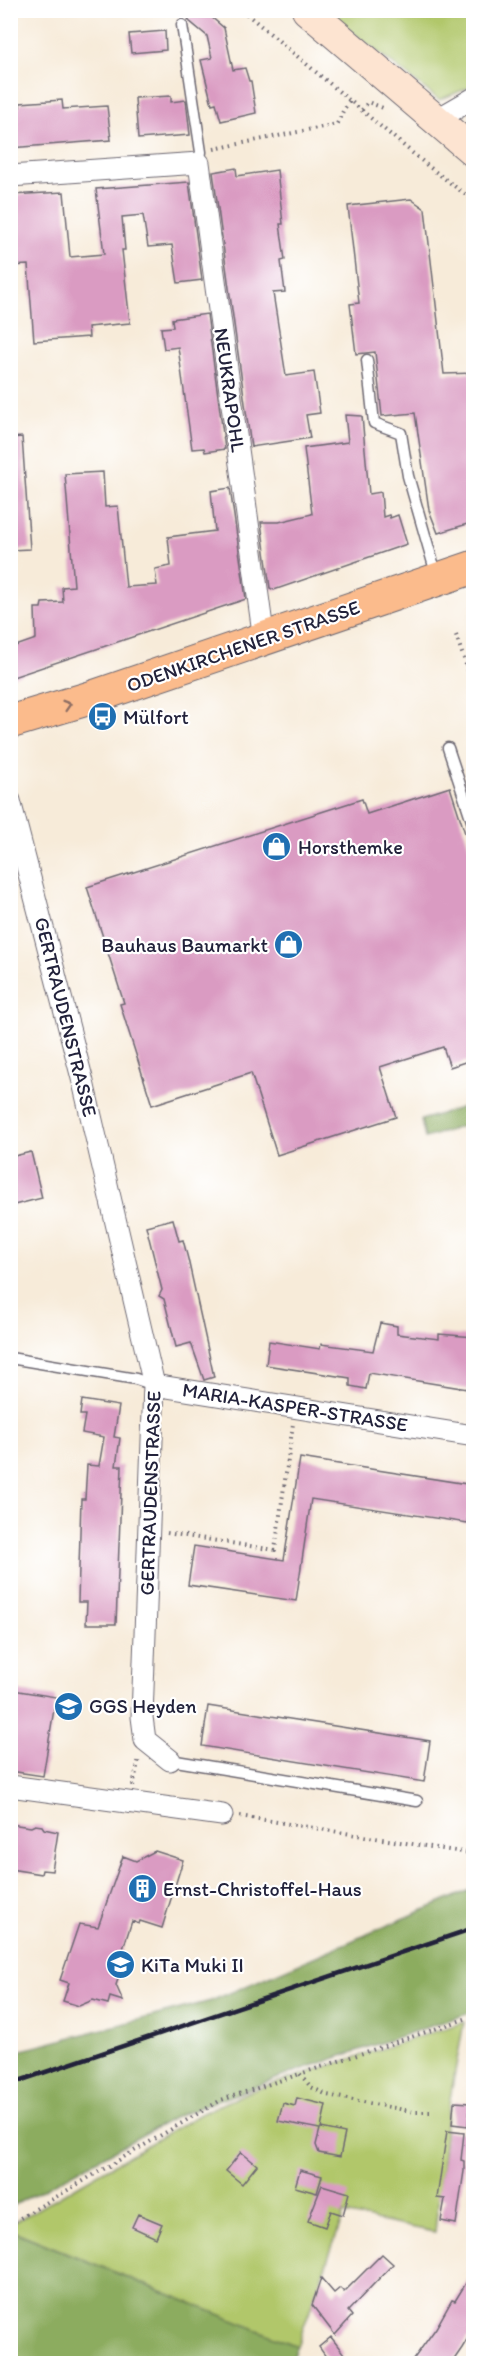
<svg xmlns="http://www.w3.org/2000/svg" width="484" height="2374" font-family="Itim,sans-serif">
<rect width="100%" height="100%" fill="#fff"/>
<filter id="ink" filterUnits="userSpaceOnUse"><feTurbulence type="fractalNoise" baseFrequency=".0167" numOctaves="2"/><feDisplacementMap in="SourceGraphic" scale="12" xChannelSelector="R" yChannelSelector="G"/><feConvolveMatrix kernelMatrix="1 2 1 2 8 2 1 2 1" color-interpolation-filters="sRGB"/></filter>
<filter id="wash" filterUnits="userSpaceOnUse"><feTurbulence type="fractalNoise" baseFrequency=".008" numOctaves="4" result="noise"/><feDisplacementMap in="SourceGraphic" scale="24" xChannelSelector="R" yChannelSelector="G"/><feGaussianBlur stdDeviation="1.35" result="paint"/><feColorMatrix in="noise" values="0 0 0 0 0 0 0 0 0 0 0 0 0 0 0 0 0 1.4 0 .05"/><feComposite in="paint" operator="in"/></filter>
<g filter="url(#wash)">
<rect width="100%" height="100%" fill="#f7ebd9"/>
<path fill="#b1c76b" stroke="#6a7453" stroke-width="1.5" d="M325,11h148v75l-34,14z
M464,2022l-17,93 -12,117 -91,-18 -47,132 -286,-116 -1,-5 192,-112 46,-21z"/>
<path fill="#8cac5f" stroke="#57674d" stroke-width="1.5" d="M473,1104v19l-48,15 -4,-18z
M473,1889v123l-173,58 -123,46 -166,91v-154l200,-52z
M10,2230l287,116 -7,17h-279z"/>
<g id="blocks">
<path fill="#da9bc2" d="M195,10h8l21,18 9,42 12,-2 4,13h2l5,32 -35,8 -5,-18 -4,1 -11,-44 11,-2 -5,-22 -19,-16z
M165,31l1,19 -35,3 -2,-19z
M171,96v6l15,-2 4,35 -52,4 -3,-41z
M62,100l1,9 44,-3 4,34 -101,8v-40l10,-1v-4z
M236,168l1,8 40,-6 6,54h-3l5,36 -4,1 4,31 -12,1 13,83 28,-4 6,41 -14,2 4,23 -59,9 -38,-275z
M189,182l13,98 -24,3 -6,-38 -24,2 -5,-32 -21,2 3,33h-3l8,73 -42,4 1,10 -55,4 -6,-76 -18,1v-71l54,-3 6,65 34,-3 -8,-65z
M411,199l14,10 19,165 30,-1v149l-36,11 -9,-23 -14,-97 -33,3 -7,-64 -19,2 -6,-50 9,-1 -11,-97z
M207,314l18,135 -20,3 -1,-4 -12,1 -14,-102 -14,2 -3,-21 12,-1 -1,-8z
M345,415l17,1 7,78 12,-2 2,25 6,-2 1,3 8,-3 9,29 -133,46 -4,-2 -9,-66h18l33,-8 -8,-66 44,-6z
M22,437l8,112 -20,1v-112z
M103,472l2,35 13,-1 8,81 31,-2 -2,-16 16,-3 -3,-29 47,-6 -4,-40 19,-3 16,111 -236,79v-30l26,-9 -1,-31h6l1,-5 21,-1 -1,-15 12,-1 -9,-112z
M450,787l24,74v198l-24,8 -7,-20 -63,20 16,50 -119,38 -26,-82 -99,32 -32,-101 4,-1 -37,-116 275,-88 5,15z
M31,1152l11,46 -32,8v-49z
M173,1219l6,22 4,-1 5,19 26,118 -10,3 -13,-37 -15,4 -12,-48 -5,-3 3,-6 -16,-64z
M380,1323l17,3v8l42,5v-5l35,3v53l-105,-17 -3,16 -16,-3v-8l-84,-13 3,-24 51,8 1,-5 52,7z
M82,1400l37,6 -5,31 6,1 -4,28h6l-6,158h-30l1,-22h-9l3,-103h4l2,-34 12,1 5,-29 -22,-4 3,-18h-5z
M300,1458l173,27 -6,38 -156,-24 -15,102 -108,-16 6,-39 90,14z
M13,1690l43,7 -13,79 -33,-5v-72z
M208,1706l222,35 -6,41 -222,-36z
M10,1824l21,3 4,-2 7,1 2,3 14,3 -6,39 -10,-1 -1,4 -31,-5z
M155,1851l28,9 -21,68 -22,-7 -1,3 -7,-3 -12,37 3,6 -7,21 7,16 -13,-4 -2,7 -15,-4 -14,6 -16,-5 6,-18 -9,-3 19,-56 19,3 25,-71 13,5z
M297,2098l29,7 -5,23 24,5 -5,24 -21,-4 -3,-8 4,-16 -42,-8 5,-18 12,3z
M454,2102l16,1 -2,23 -16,-2z
M447,2131l17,2 -3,27 3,1v10l-8,53 -15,-3 4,-22 -8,-1z
M241,2152l16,13 -15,19 -16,-13z
M300,2170l22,6 -5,17 -22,-6z
M322,2185l27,8 -6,22 -12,-4 -6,16 -17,-6z
M138,2214l24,10 -6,14 -24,-11z
M382,2254l11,10 -45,47 4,5 -17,19 -23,-30 9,-27 13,15 6,-5 4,4z
M474,2270v58l-12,20 -11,16h-41l26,-36 16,-28 3,1z
M331,2337l13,17 -13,10 -12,-17z"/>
</g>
</g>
<g filter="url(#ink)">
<use href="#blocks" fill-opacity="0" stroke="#6d6872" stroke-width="1.5"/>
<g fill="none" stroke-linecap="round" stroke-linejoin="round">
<defs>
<path id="lane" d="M182,25l19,127 -2,11
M367,360l7,63 27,10 7,43 25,87
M448,748l26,79
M10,1358l126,21 18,6
M170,1760l247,41"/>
<path id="street" d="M436,120l38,-22
M10,176l189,-13 65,477
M10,801l73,281 71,303 -12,332 3,23 25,20
M154,1385l320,51
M10,1786l212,29"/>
<path id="secondary" d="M307,10l167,142"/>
<path id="primary" d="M10,722l80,-24 384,-131"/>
</defs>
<use href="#lane" stroke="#6d6872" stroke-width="13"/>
<use href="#street" stroke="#6d6872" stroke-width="23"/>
<use href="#secondary" stroke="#6d6872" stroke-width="32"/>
<use href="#primary" stroke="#6d6872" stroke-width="35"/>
<path stroke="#6d6872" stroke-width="4" stroke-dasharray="1.5 4.5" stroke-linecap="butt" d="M242,10l186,156 46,35
M362,110l6,-8 15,6
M214,149l123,-25 7,-15 7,-9
M456,635l18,54
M167,1533l108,17 18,-126
M133,1786l6,-28
M240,1816l234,38
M430,2112h-15l-88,-17 -16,-8 -11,-13 174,-58
M10,2224l211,-124 79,-26"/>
<use href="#lane" stroke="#fff" stroke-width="10"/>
<use href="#street" stroke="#fff" stroke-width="21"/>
<use href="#secondary" stroke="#fde4d1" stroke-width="30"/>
<use href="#primary" stroke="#fbbb8c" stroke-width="33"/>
<path stroke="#22223b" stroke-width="4.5" d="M10,2084l464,-156"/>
</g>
<defs><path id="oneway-chevron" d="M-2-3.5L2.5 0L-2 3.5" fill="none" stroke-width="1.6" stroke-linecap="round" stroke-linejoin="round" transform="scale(1.5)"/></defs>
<use stroke="#8e6e64" href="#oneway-chevron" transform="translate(67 705) rotate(-17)"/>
</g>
<defs>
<symbol id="bus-disc" viewBox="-11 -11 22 22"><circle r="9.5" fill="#1f6fb2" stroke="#fff"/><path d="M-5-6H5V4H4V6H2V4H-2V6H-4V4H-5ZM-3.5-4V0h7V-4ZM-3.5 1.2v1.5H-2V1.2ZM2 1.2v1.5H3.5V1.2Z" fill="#fff"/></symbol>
<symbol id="shop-disc" viewBox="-11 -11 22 22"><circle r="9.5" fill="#1f6fb2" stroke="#fff"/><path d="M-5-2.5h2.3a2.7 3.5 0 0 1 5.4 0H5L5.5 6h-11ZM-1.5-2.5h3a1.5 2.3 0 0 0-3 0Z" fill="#fff"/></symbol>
<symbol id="school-disc" viewBox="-11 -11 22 22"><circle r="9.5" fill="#1f6fb2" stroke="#fff"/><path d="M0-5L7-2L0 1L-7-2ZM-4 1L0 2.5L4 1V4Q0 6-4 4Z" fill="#fff"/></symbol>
<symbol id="building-disc" viewBox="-11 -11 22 22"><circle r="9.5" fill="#1f6fb2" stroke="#fff"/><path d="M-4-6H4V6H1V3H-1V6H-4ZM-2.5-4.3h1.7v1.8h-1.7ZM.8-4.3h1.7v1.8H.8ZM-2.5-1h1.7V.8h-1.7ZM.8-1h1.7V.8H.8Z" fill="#fff"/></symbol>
</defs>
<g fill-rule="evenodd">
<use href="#bus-disc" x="86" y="700" width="33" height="33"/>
<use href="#shop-disc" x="260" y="830" width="33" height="33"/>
<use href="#shop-disc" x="272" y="928" width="33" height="33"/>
<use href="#school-disc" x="52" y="1690" width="33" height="33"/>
<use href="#building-disc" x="126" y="1872" width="33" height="33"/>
<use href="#school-disc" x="104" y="1948" width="33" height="33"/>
</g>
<g text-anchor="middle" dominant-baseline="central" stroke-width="4.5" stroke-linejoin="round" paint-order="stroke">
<g font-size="20" fill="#22223b" stroke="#fff">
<text transform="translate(230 390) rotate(82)">NEUKRAPOHL</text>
<text transform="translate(243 646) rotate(-19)">ODENKIRCHENER STRASSE</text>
<text transform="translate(66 1017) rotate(76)">GERTRAUDENSTRASSE</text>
<text transform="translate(295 1407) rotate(9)">MARIA-KASPER-STRASSE</text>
<text transform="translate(150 1493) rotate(-88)">GERTRAUDENSTRASSE</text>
</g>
<g font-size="20" fill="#22223b" stroke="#fff" text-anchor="start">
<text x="123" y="717">Mülfort</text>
<text x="298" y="847">Horsthemke</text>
<text x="268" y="945" text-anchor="end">Bauhaus Baumarkt</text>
<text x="89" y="1706">GGS Heyden</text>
<text x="163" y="1889">Ernst-Christoffel-Haus</text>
<text x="141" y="1965">KiTa Muki II</text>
</g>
</g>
<rect width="484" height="2374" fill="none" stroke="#fff" stroke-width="36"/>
</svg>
